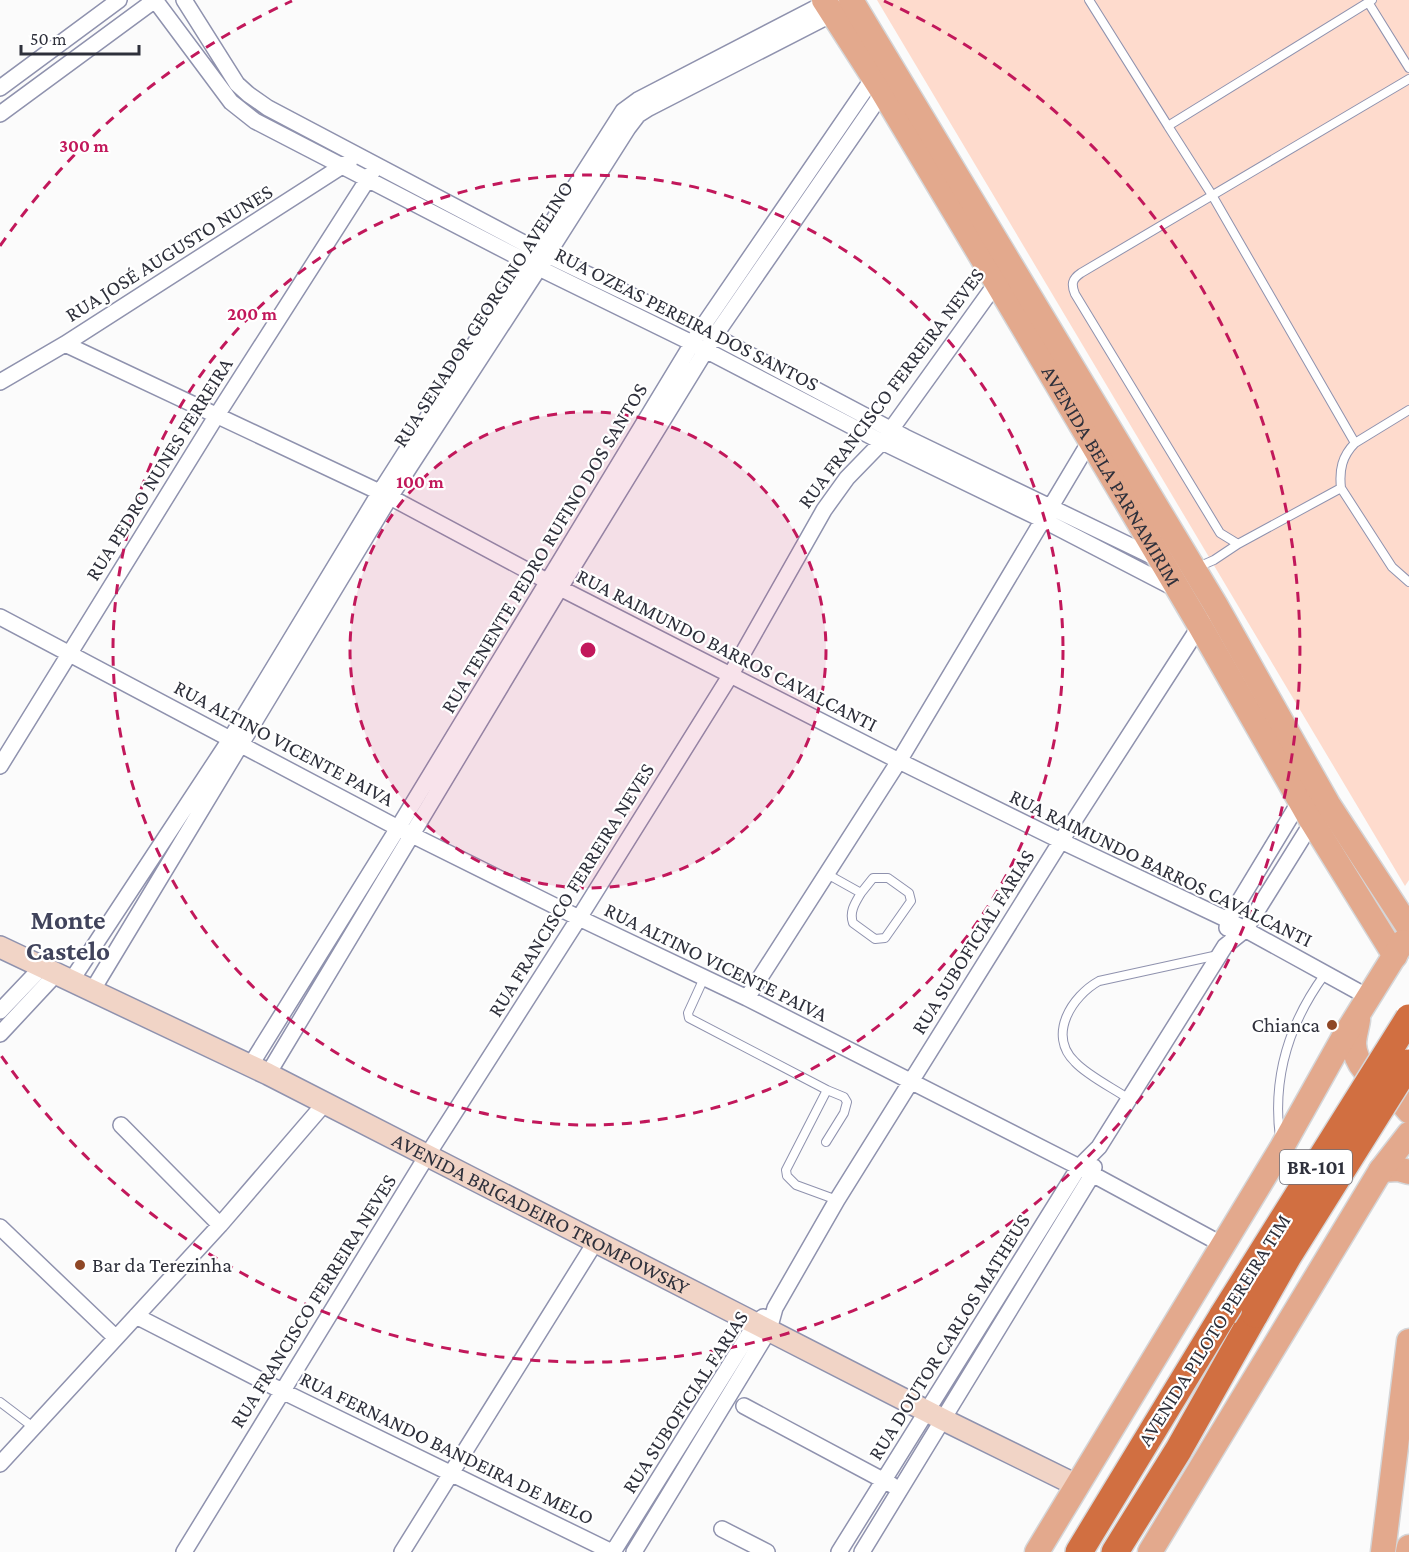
<svg xmlns="http://www.w3.org/2000/svg" width="1409" height="1552" font-family="'Crimson Pro',serif">
<rect width="100%" height="100%" fill="#fbfbfb"/>
<path fill="#fedbcd" d="M877,0h532v880l-4,6z"/>
<g fill="none" stroke-linecap="round" stroke-linejoin="round">
<defs>
<path id="lane" d="M1089,0l79,126
M1372,0l-204,126 44,69 143,248c-13,13 -16,27 -14,45l51,79 17,15
M1368,2l41,66
M1355,443l54,-33
M1341,488l-103,56 -18,-11 -145,-239c-4,-10 -3,-15 6,-21l328,-194
M1198,567l16,-7 24,-16
M827,874l34,19c-6,10 -12,19 -8,30l22,16 10,-1 26,-37 -2,-8 -21,-15h-15l-12,15
M704,978l-16,35 1,5 138,72
M1129,1099c-16,-11 -41,-23 -54,-37 -28,-27 -3,-66 24,-81l119,-26
M1280,1138c-8,-61 9,-115 45,-164
M826,1142l18,-29 3,-11 -3,-5 -17,-7 -41,80 1,6 9,9 41,15
M0,1402l33,25"/>
<path id="street" d="M155,0l76,102 24,19 284,147 153,75 190,99 161,78 133,69
M184,0l53,84 11,10 20,14 267,141 166,80 204,108 255,123
M0,88l119,-88
M0,114l155,-114
M65,344l325,153 170,91 339,173 162,80 167,79 140,77
M0,382l65,-38 285,-183
M0,617l398,211 181,90 168,80 332,169 144,78
M0,766l217,-351 156,-244
M1227,928l1,-8 75,-124
M71,981l160,-243 149,-246 243,-381 15,-11 193,-100
M92,991l298,-494 149,-229 89,-140 10,-13 11,-7 191,-98
M747,998l152,-237 194,-325
M0,1011l42,-44
M0,1034l56,-60
M250,1066l148,-238 303,-499 172,-251 7,-3
M268,1074l292,-486 154,-251 169,-245 7,-3
M121,1125l99,100
M0,1227l115,110
M136,1316l146,75 330,161
M744,1406l148,79
M0,1464l220,-239 105,-122
M722,1529l45,23
M184,1552l244,-398 151,-236 151,-242 94,-166 23,-32 35,-36 118,-164
M402,1552l194,-311
M613,1552l143,-229 7,-6
M634,1552l135,-222 6,-22 62,-108 224,-359 142,-220
M839,1552l240,-385 20,-20 126,-201 20,-16 71,-114
M862,1552l230,-377 2,-8"/>
<g id="secondary">
<path id="s1" d="M0,947l268,127 676,346 134,66"/>
</g>
<g id="primary">
<path id="s2" d="M824,0l59,92 114,191 203,343 111,194 84,136"/>
<path d="M851,0l364,604 113,200 81,124"/>
<path d="M1358,1020c-1,8 -4,16 -4,24 1,19 17,38 35,43 7,1 14,1 20,2"/>
<path d="M1388,1087l21,24"/>
<path d="M1381,1170l17,-1 11,3"/>
<path d="M1037,1552l244,-403 61,-109 61,-98"/>
<path d="M1150,1552l231,-382 28,-36"/>
<path d="M1383,1552l26,-211"/>
<path d="M1408,1552l1,-5"/>
</g>
<path id="highway" d="M1079,1552l144,-237
M1115,1552l64,-103 76,-135"/>
</defs>
<use href="#lane" stroke="#8f92ae" stroke-width="10"/>
<use href="#street" stroke="#8f92ae" stroke-width="18"/>
<use href="#secondary" stroke="#8f92ae" stroke-width="24"/>
<use href="#primary" stroke="#d5d6d8" stroke-width="27"/>
<use href="#highway" stroke="#d5d6d8" stroke-width="30"/>
<use href="#lane" stroke="#fff" stroke-width="8"/>
<use href="#street" stroke="#fff" stroke-width="15"/>
<use href="#secondary" stroke="#f1d4c6" stroke-width="21"/>
<use href="#primary" stroke="#e3a98d" stroke-width="24"/>
<use href="#highway" stroke="#d16f41" stroke-width="27"/>
<defs>
<path id="highway-bridge" d="M1255,1314l33,-58 121,-193
M1223,1315l186,-297"/>
</defs>
<use href="#highway-bridge" stroke="#d5d6d8" stroke-width="30" stroke-linecap="butt"/>
<use href="#highway-bridge" stroke="#d16f41" stroke-width="27"/>
</g>
<circle cx="588" cy="650" r="238" fill="#c2185b" fill-opacity=".12"/>
<g fill="none" stroke="#c2185b" stroke-width="3" stroke-dasharray="10 8">
<circle cx="588" cy="650" r="238"/>
<circle cx="588" cy="650" r="475"/>
<path d="M0 246A713 713 0 0 1 292 1M884 1A713 713 0 1 1 0 1054"/>
</g>
<g fill="#8f4726" stroke="#fff" stroke-width="2">
<circle cx="1332" cy="1025" r="6"/>
<circle cx="80" cy="1265" r="6"/>
</g>
<g text-anchor="middle" dominant-baseline="central" stroke-width="4.5" stroke-linejoin="round" paint-order="stroke">
<rect fill="#fff" stroke="#6d6e76" stroke-width="1.5" x="1280" y="1150" width="72" height="34" rx="4.5"/>
<g font-size="20" font-weight="bold" fill="#2e303b">
<text x="1316" y="1167">BR-101</text>
</g>
<g font-size="21" fill="#2e303b" stroke="#fff">
<text transform="translate(169 253) rotate(-32)">RUA JOSÉ AUGUSTO NUNES</text>
<text transform="translate(483 314) rotate(-57)">RUA SENADOR GEORGINO AVELINO</text>
<text transform="translate(687 319) rotate(27)">RUA OZEAS PEREIRA DOS SANTOS</text>
<text transform="translate(891 388) rotate(-53)">RUA FRANCISCO FERREIRA NEVES</text>
<text transform="translate(159 469) rotate(-58)">RUA PEDRO NUNES FERREIRA</text>
<text stroke="none"><textPath href="#s2" startOffset="556">AVENIDA BELA PARNAMIRIM</textPath></text>
<text transform="translate(544 548) rotate(-59)">RUA TENENTE PEDRO RUFINO DOS SANTOS</text>
<text transform="translate(727 650) rotate(27)">RUA RAIMUNDO BARROS CAVALCANTI</text>
<text transform="translate(284 743) rotate(28)">RUA ALTINO VICENTE PAIVA</text>
<text transform="translate(1161 868) rotate(26)">RUA RAIMUNDO BARROS CAVALCANTI</text>
<text transform="translate(571 890) rotate(-58)">RUA FRANCISCO FERREIRA NEVES</text>
<text transform="translate(973 942) rotate(-58)">RUA SUBOFICIAL FARIAS</text>
<text transform="translate(716 962) rotate(26)">RUA ALTINO VICENTE PAIVA</text>
<text stroke="none"><textPath href="#s1" startOffset="603">AVENIDA BRIGADEIRO TROMPOWSKY</textPath></text>
<text transform="translate(313 1301) rotate(-58)">RUA FRANCISCO FERREIRA NEVES</text>
<text transform="translate(1214 1330) rotate(-58)">AVENIDA PILOTO PEREIRA TIM</text>
<text transform="translate(949 1337) rotate(-58)">RUA DOUTOR CARLOS MATHEUS</text>
<text transform="translate(685 1402) rotate(-57)">RUA SUBOFICIAL FARIAS</text>
<text transform="translate(447 1448) rotate(26)">RUA FERNANDO BANDEIRA DE MELO</text>
</g>
<g font-size="21" fill="#2e303b" stroke="#fff" text-anchor="end">
<text x="1320" y="1025">Chianca</text>
<text x="92" y="1265" text-anchor="start">Bar da Terezinha</text>
</g>
<g font-size="27" font-weight="bold" fill="#41445c" stroke="#fff">
<text x="68" y="920">Monte<tspan x="68" dy="31">Castelo</tspan></text>
</g>
</g>
<circle cx="588" cy="650" r="9" fill="#c2185b" stroke="#fff" stroke-width="3"/>
<g font-size="18" text-anchor="middle" font-weight="bold" fill="#c2185b" stroke="#fff" stroke-width="4.5" stroke-linejoin="round" paint-order="stroke">
<text x="84" y="152">300 m</text>
<text x="252" y="320">200 m</text>
<text x="420" y="488">100 m</text>
</g>
<path d="M21 45v9h118v-9" fill="none" stroke="#2e303b" stroke-width="3"/>
<text x="30" y="45" font-size="18" fill="#2e303b" stroke="#ffffff" stroke-width="4.5" paint-order="stroke">50 m</text>
</svg>
